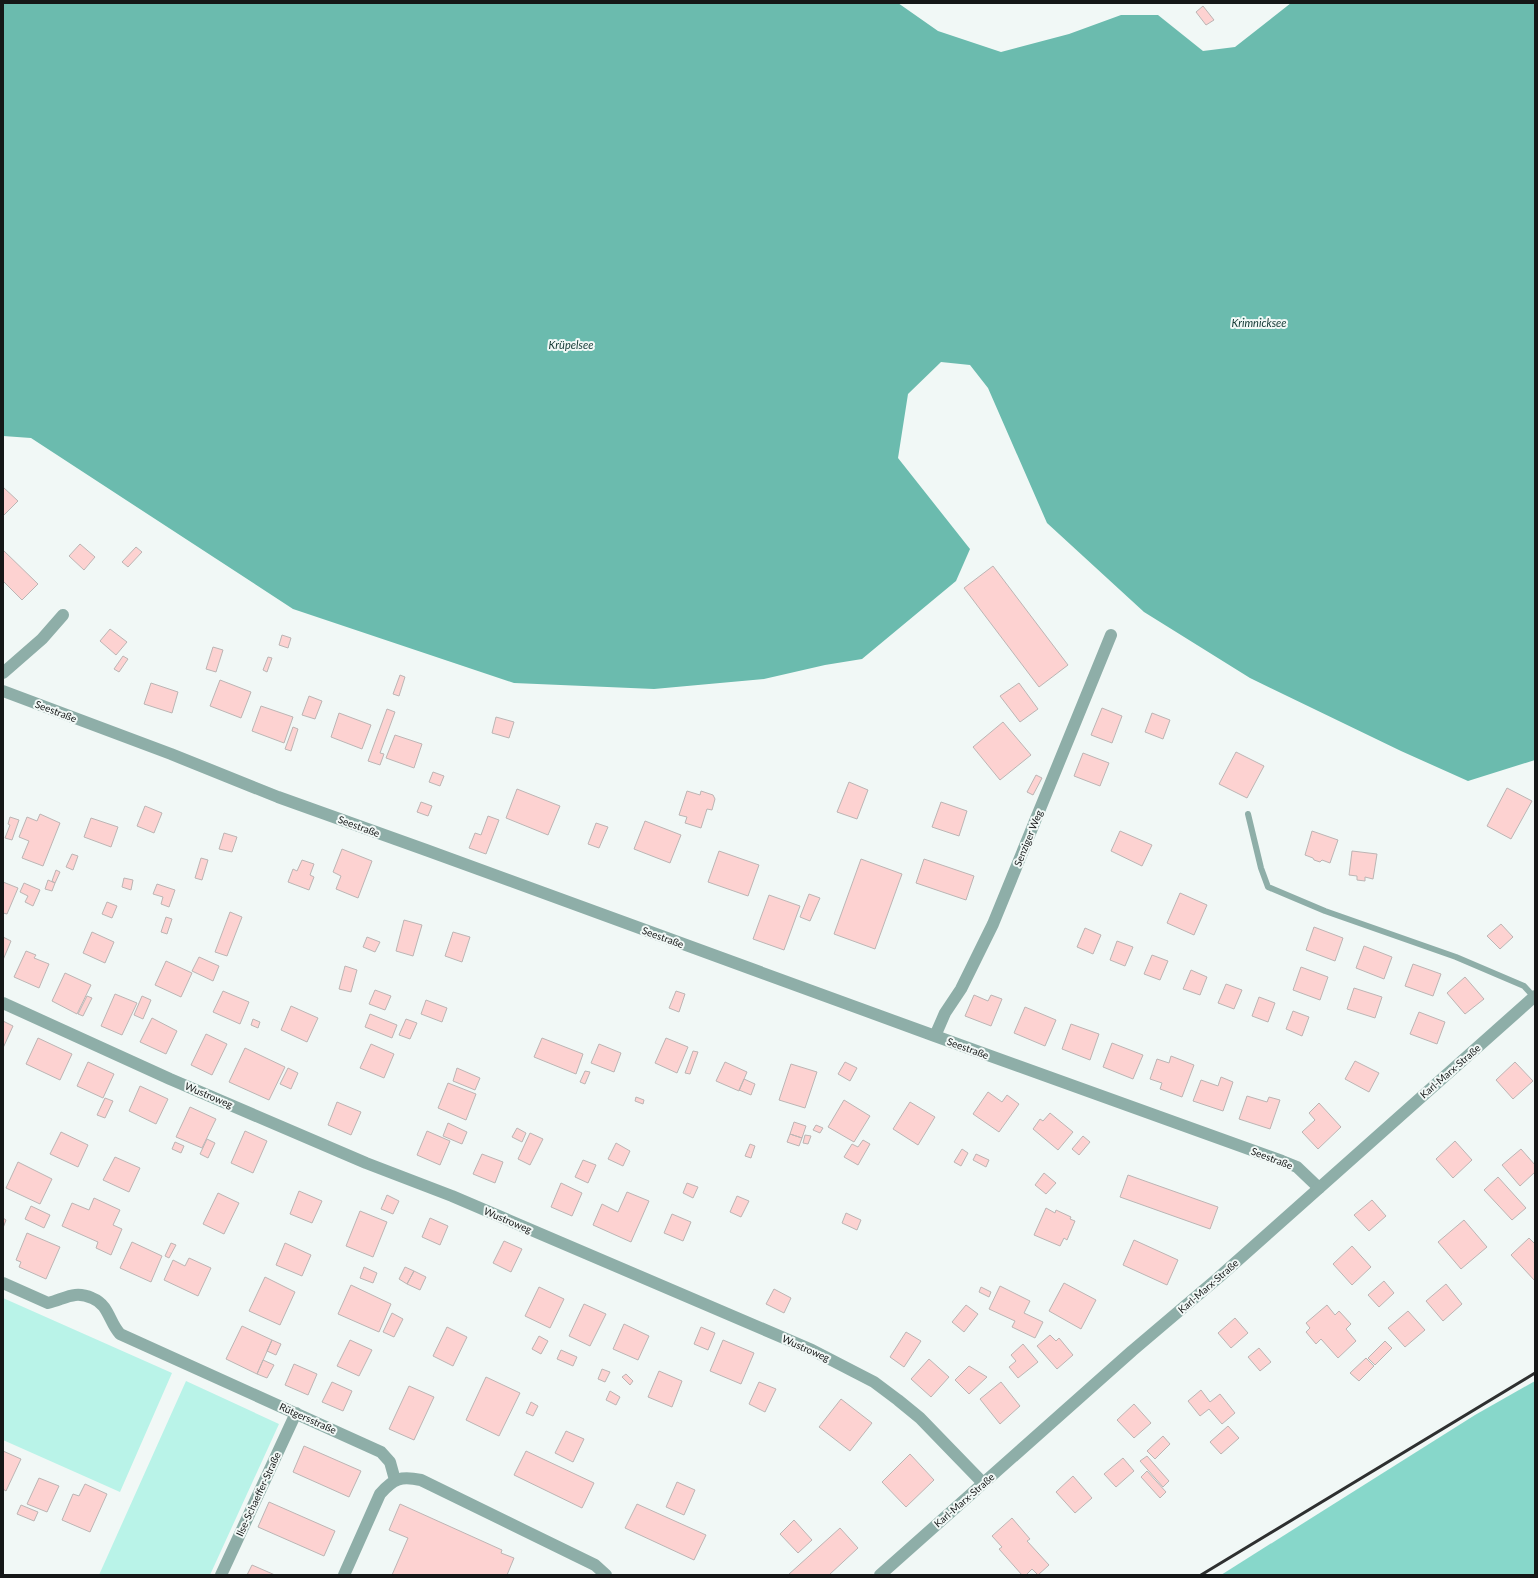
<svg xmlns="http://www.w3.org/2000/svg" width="1538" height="1578" font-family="Lato,sans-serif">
<rect width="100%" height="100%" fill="#f1f8f6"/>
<path fill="#b9f3e8" d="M3,1298l169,75 -52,119 -117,-52z
M186,1381l93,43 -69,151h-111z"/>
<path fill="#87d7ca" d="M1535,1381v194h-314l254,-160z"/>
<path fill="#6bbbae" d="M3,3h895l40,28 63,21 68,-18 52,-19h37l45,36 32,-4 56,-44h244v757l-67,21 -67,-30 -151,-73 -106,-66 -97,-89 -59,-135 -18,-23 -29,-3 -33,32 -10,64 72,91 -14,32 -94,78 -37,6 -61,14 -110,10 -140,-6 -221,-74 -262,-171 -28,-2z"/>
<path fill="#fdd2d1" stroke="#bcb5b4" d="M1203,6l11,14 -8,5 -10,-13z
M3,487l15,14 -15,15z
M80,544l15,13 -11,13 -15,-14z
M136,547l6,5 -14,15 -6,-5z
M3,550l35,34 -16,16 -19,-19z
M993,566l75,99 -29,22 -75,-99z
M110,629l17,13 -11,13 -16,-14z
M282,635l9,3 -3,10 -9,-3z
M213,647l10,3 -7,22 -10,-3z
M123,656l5,3 -9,13 -5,-3z
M268,657l4,1 -5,14 -4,-2z
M400,675l5,2 -6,19 -6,-2z
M220,680l31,12 -10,26 -31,-12z
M151,683l27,9 -6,21 -28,-9z
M1019,683l19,26 -18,13 -20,-26z
M309,696l13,5 -7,18 -13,-4z
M261,706l32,11 -9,26 -32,-12z
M1102,708l20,8 -10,27 -21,-8z
M387,709l8,3 -15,41 4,1 -4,11 -12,-4z
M339,713l32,12 -9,24 -31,-12z
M1152,713l18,7 -7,19 -18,-7z
M496,717l18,5 -5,16 -17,-5z
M1003,722l28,33 -31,25 -27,-33z
M293,727l5,2 -7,22 -6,-2z
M395,735l27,9 -8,24 -28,-10z
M1236,752l28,14 -17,32 -28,-14z
M1083,753l26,10 -9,23 -26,-10z
M433,772l11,4 -4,10 -11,-4z
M1036,775l6,3 -9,17 -6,-3z
M849,782l19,8 -11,29 -20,-7z
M1507,788l25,13 -21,38 -24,-13z
M517,789l43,17 -12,29 -42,-17z
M687,791l13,4 1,-4 12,4 2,4 -3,11 -5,-1 -6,19 -16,-5 2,-6 -8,-2z
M421,802l11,4 -4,10 -11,-4z
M941,802l26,9 -8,25 -27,-9z
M145,806l17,7 -8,20 -17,-7z
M40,814l20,9 -17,43 -21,-8 7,-17 -10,-4 8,-20 10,4z
M488,816l11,4 -13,34 -17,-6 6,-15 6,2z
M10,817l9,3 -7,20 -7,-2 5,-13 -2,-1z
M91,818l27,9 -7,20 -27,-10z
M645,821l36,14 -11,28 -36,-14z
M596,823l12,4 -9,21 -11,-4z
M1120,831l32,14 -10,21 -31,-15z
M1312,831l26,9 -8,23 -8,-3 -2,2 -6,-2 -1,-2 -8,-3z
M224,833l13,4 -5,15 -13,-3z
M342,849l30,12 -14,37 -22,-9 5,-13 -8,-4z
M719,851l40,14 -11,31 -40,-14z
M1352,851l25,3 -4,25 -8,-2v4l-8,-1v-4l-8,-1z
M72,854l6,2 -5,14 -7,-3z
M201,858l7,2 -6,20 -7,-2z
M861,859l41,15 -27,75 -41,-15z
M924,859l50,17 -8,24 -50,-17z
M302,860l12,4 -4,11 4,2 -5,13 -21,-8 5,-13 4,2z
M56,870l4,2 -5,11 -3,-2z
M124,878l9,2 -2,10 -9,-3z
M48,880l7,3 -3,8 -7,-2z
M3,882l15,6 -11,26 -4,-1z
M24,883l16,7 -7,16 -8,-4 3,-6 -8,-4z
M157,884l18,6 -6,17 -8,-3 2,-7 -10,-3z
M1180,893l27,12 -13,30 -27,-12z
M809,894l11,4 -10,23 -10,-4z
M769,895l31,11 -16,44 -31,-11z
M107,902l10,4 -5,12 -10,-4z
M230,912l12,5 -15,39 -12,-4z
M166,917l6,2 -5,15 -6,-2z
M404,920l18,5 -9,31 -17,-5z
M1501,924l12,13 -13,12 -13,-13z
M1314,927l29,11 -8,23 -29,-11z
M1085,928l16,7 -8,19 -16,-7z
M92,932l22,10 -9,21 -22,-10z
M453,932l17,5 -8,25 -17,-6z
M3,937l8,4 -8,19z
M367,937l13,5 -5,10 -12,-5z
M1117,941l16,6 -8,19 -15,-6z
M1364,946l28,11 -8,22 -28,-11z
M26,951l10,4 -2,3 15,6 -10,24 -25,-11z
M1152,955l16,6 -8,19 -16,-6z
M199,957l20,9 -6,15 -21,-10z
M166,961l26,12 -11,24 -26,-12z
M1413,964l28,10 -8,22 -28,-10z
M345,966l12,4 -6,22 -12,-3z
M1301,967l27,10 -8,23 -27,-10z
M1191,970l16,7 -7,18 -17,-6z
M65,973l26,12 -14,29 -25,-13z
M1465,977l19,22 -19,15 -18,-21z
M1226,984l16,6 -8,19 -16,-6z
M1354,988l28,9 -7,21 -28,-9z
M375,990l16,6 -6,14 -16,-6z
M223,991l26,11 -9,22 -27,-12z
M676,991l9,3 -6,18 -10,-4z
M115,994l22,9 -15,32 -21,-9z
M974,995l14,6 3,-6 11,4 -11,27 -26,-10z
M87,996l5,2 -9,18 -5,-2z
M142,996l9,4 -8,19 -9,-4z
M1259,997l16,6 -7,19 -16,-6z
M426,1000l21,8 -5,14 -21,-8z
M291,1006l27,12 -11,24 -26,-12z
M1025,1007l31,13 -11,26 -31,-13z
M1293,1011l16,6 -7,19 -16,-7z
M1419,1012l26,10 -8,22 -27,-10z
M370,1014l27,11 -5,13 -27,-11z
M152,1018l25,13 -11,23 -26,-12z
M253,1019l7,3 -2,6 -7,-3z
M406,1019l11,4 -7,16 -11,-4z
M3,1021l10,5 -10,22z
M1071,1024l28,10 -9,26 -28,-11z
M206,1034l21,10 -15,31 -21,-10z
M38,1038l34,16 -12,26 -34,-16z
M542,1038l41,16 -7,20 -42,-17z
M666,1038l22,9 -11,26 -22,-10z
M1112,1043l31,12 -10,24 -30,-12z
M371,1044l23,10 -10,24 -24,-10z
M599,1044l22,9 -7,19 -23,-9z
M245,1048l40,19 -16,33 -40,-18z
M693,1051l5,1 -8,22 -5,-1z
M1171,1056l23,9 -12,32 -22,-8 2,-6 -12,-4 7,-20 12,4z
M1355,1061l24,12 -10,19 -24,-13z
M88,1062l26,12 -11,24 -26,-12z
M725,1062l22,10 -8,19 -23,-10z
M845,1062l12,6 -7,13 -12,-7z
M1515,1062l18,19 -20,18 -17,-19z
M791,1064l26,8 -12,36 -26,-8z
M288,1068l10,5 -7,16 -11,-5z
M457,1068l23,10 -5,12 -22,-9z
M585,1071l5,1 -5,12 -5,-2z
M1221,1077l12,5 -10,29 -30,-10 8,-21 17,6z
M744,1079l11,5 -4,11 -12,-5z
M448,1083l28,11 -10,26 -28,-12z
M140,1086l28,13 -12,25 -27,-13z
M988,1092l14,10 5,-7 12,9 -20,28 -26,-18z
M1247,1096l20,6 2,-5 11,3 -10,29 -31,-10z
M636,1097l8,3 -1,4 -8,-3z
M105,1098l8,3 -8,17 -8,-3z
M844,1100l26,16 -16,26 -26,-15z
M337,1102l24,10 -10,23 -23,-10z
M910,1102l25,15 -17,28 -25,-16z
M1319,1103l22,24 -23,22 -16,-17 13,-12 -6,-7z
M190,1107l26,12 -14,29 -26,-11z
M1050,1113l23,19 -15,18 -25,-21 7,-10 3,2z
M794,1122l12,4 -4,12 -12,-4z
M448,1123l19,9 -5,12 -19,-8z
M816,1125l7,3 -3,5 -7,-3z
M517,1128l9,5 -4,9 -10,-5z
M245,1131l22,10 -14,32 -22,-10z
M427,1131l23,10 -10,24 -23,-10z
M61,1132l27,13 -10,22 -28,-13z
M530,1133l13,6 -13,26 -12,-6z
M790,1134l12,4 -3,8 -12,-4z
M805,1135l6,1 -3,8 -5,-1z
M1083,1136l7,6 -11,13 -7,-6z
M207,1139l8,4 -7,15 -8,-4z
M863,1140l7,4 -12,21 -14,-8 8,-13 6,3z
M1455,1141l17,19 -19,18 -17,-19z
M175,1142l9,4 -3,7 -9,-4z
M616,1143l14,8 -7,15 -15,-7z
M750,1144l5,2 -4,12 -6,-2z
M962,1149l6,4 -7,13 -7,-4z
M1521,1149l14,16v7l-15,14 -18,-21z
M482,1154l21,8 -8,21 -22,-9z
M976,1154l13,6 -3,7 -13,-7z
M115,1157l25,11 -11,24 -26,-12z
M583,1160l13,5 -8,18 -13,-6z
M18,1162l34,17 -12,25 -34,-16z
M1044,1173l12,10 -10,11 -11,-9z
M1128,1175l90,32 -8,22 -90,-32z
M1498,1177l28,31 -14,12 -28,-30z
M561,1183l21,10 -10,23 -21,-9z
M687,1183l11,4 -5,11 -10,-5z
M299,1191l23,10 -10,22 -22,-9z
M627,1192l22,9 -18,41 -38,-17 9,-21 16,8z
M218,1193l21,10 -15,31 -21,-10z
M387,1195l12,6 -6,13 -12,-5z
M737,1196l12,5 -8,16 -11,-5z
M94,1198l26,12 -7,15 9,4 -11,26 -15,-7 2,-6 -36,-16 10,-23 17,7z
M1372,1200l14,16 -17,15 -15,-16z
M31,1206l19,9 -6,13 -19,-9z
M1046,1208l9,5 1,-3 15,7 -1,2 5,2 -8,19 -3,-2 -4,8 -26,-11z
M360,1211l27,11 -14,35 -27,-11z
M846,1213l15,7 -4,10 -15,-7z
M672,1214l19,8 -8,19 -19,-8z
M3,1218l3,2 -3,8z
M430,1218l18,8 -8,19 -18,-8z
M1464,1220l23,27 -26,22 -23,-27z
M27,1233l33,14 -14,32 -27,-12 2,-5 -5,-2z
M1529,1238l6,6v37l-24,-26z
M1134,1240l44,20 -11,25 -44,-20z
M504,1241l18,8 -11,23 -18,-9z
M132,1242l30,14 -11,26 -31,-14z
M171,1243l5,2 -7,13 -4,-2z
M285,1243l26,12 -9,21 -26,-11z
M1352,1246l19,21 -19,18 -19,-21z
M189,1258l22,10 -13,28 -34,-16 9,-20 12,6z
M364,1267l13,6 -4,10 -13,-5z
M405,1267l9,4 -7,13 -8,-5z
M414,1271l12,6 -6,13 -13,-6z
M265,1277l30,15 -15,33 -31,-14z
M1384,1281l10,12 -15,14 -11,-12z
M1064,1283l32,17 -15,29 -32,-18z
M1446,1284l16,20 -19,17 -17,-20z
M351,1285l40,19 -12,28 -41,-18z
M1000,1286l30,15 -6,12 19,9 -8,16 -23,-11 3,-6 -26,-12z
M539,1287l25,12 -14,29 -25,-12z
M981,1287l10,5 -2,5 -10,-5z
M774,1289l17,9 -7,15 -18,-9z
M584,1304l22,10 -16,32 -21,-10z
M966,1305l12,9 -14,18 -12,-10z
M1327,1305l8,10 4,-4 12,13 -5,5 10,12 -18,17 -17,-19 -5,5 -10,-12 4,-4 -4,-5z
M1408,1311l17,19 -20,17 -17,-19z
M392,1313l11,6 -9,18 -11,-5z
M1235,1318l13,15 -17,15 -13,-15z
M624,1324l25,12 -11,24 -25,-11z
M242,1326l30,14 -15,34 -31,-15z
M447,1327l20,10 -14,29 -20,-10z
M701,1327l14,6 -7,17 -14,-6z
M906,1332l15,9 -17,26 -14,-10z
M1050,1335l6,6 3,-3 14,17 -16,14 -20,-23z
M539,1336l9,5 -7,13 -9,-5z
M272,1340l9,4 -5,11 -9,-4z
M350,1340l22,10 -13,26 -22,-10z
M723,1340l31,13 -13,31 -31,-13z
M1385,1341l7,7 -17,17 -7,-7z
M1023,1344l15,18 -20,16 -9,-11 7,-6 -5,-6z
M1259,1348l12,14 -11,9 -12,-14z
M561,1350l16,7 -4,9 -16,-7z
M1366,1358l8,8 -15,15 -9,-8z
M929,1359l20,18 -18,20 -20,-18z
M263,1360l11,5 -7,13 -10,-4z
M294,1364l23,10 -9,21 -23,-10z
M969,1366l18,11 -18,17 -14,-14z
M602,1369l8,3 -5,10 -7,-3z
M659,1371l23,10 -10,26 -24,-10z
M626,1374l7,7 -3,4 -8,-8z
M486,1377l34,16 -21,43 -33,-16z
M332,1382l20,9 -9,20 -21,-9z
M759,1382l17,7 -11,23 -16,-8z
M1001,1382l19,24 -20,18 -20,-25z
M409,1386l25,11 -20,43 -25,-11z
M1201,1390l9,12 10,-8 15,19 -13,11 -13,-15 -9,7 -12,-15z
M610,1391l10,6 -4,8 -10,-5z
M841,1399l31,24 -22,28 -31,-24z
M531,1402l7,4 -5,10 -7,-3z
M1134,1404l17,19 -17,15 -17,-18z
M1228,1426l11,12 -18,16 -11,-12z
M566,1431l18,8 -11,23 -18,-9z
M1163,1436l7,8 -15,15 -8,-8z
M304,1446l57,25 -12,26 -56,-25z
M3,1451l18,8 -15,32 -3,-2z
M526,1451l68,32 -12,25 -68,-33z
M910,1454l24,26 -28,27 -24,-25z
M1147,1456l22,25 -6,6 -23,-26z
M1123,1458l11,13 -18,16 -12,-13z
M1147,1471l19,21 -6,6 -19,-21z
M1073,1476l19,22 -17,15 -19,-21z
M39,1478l20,8 -12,26 -20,-8z
M677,1482l18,8 -11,25 -18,-8z
M85,1484l22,10 -17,38 -28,-12 11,-26 6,2z
M269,1502l66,29 -11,25 -66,-29z
M400,1504l102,46 -1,3 13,5 -7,17h-115l16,-37 -19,-8z
M637,1504l69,31 -12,25 -69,-32z
M21,1505l17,7 -4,9 -17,-7z
M1012,1518l18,21 -3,2 22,24 -11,10 -6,-6 -6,6h-4l-23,-26 3,-2 -10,-11z
M794,1520l18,20 -14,13 -18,-19z
M840,1528l18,20 -29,27h-41z
M252,1565l23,10h-28z"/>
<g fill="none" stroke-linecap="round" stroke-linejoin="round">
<path stroke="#8eaea8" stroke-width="6" d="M1248,814l13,54 7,19 57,24 131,46 68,29 10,11"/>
<path stroke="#8eaea8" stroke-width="12" d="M3,673l39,-34 21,-24
M3,691l168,63 107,43 148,53 509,186 347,125 15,6 22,21
M3,1003l167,76 196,84 86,33 360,154 62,32 24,18 22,18 63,65
M935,1036l10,-23 16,-24 32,-65 118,-289
M3,1283l45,20c17,-4 26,-13 44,-5 5,2 9,5 12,9 7,10 8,18 16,27l261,118 9,10 5,18
M221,1575l75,-162
M344,1575l36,-81c14,-16 21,-18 41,-14l174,85 11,10"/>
<path stroke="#8eaea8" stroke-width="12" d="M880,1575l252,-224 86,-73 317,-282"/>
<path stroke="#2e3030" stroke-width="3" d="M1201,1575l334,-202"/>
</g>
<g text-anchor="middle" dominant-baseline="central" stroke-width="4" stroke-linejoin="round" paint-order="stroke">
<g font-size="10" fill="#151717" stroke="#f1f8f6">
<text transform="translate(56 711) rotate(21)">Seestraße</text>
<text transform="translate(359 826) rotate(20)">Seestraße</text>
<text transform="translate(1028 838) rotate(-68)">Senziger Weg</text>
<text transform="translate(663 937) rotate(20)">Seestraße</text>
<text transform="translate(968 1048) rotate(20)">Seestraße</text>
<text transform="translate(1450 1071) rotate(-41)">Karl-Marx-Straße</text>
<text transform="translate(209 1095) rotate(23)">Wustroweg</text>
<text transform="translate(1272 1158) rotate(21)">Seestraße</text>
<text transform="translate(508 1220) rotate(23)">Wustroweg</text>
<text transform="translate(1208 1286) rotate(-41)">Karl-Marx-Straße</text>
<text transform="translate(806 1348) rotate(24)">Wustroweg</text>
<text transform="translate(308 1418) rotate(24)">Rütgersstraße</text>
<text transform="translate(258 1494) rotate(-65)">Ilse-Schaeffer-Straße</text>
<text transform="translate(964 1500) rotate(-41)">Karl-Marx-Straße</text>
</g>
<g font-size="11" font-style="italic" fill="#123833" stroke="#f1f8f6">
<text x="1259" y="322">Krimnicksee</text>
<text x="571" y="344">Krüpelsee</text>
</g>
</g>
<rect width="1538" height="1578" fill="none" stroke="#151717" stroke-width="8"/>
</svg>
